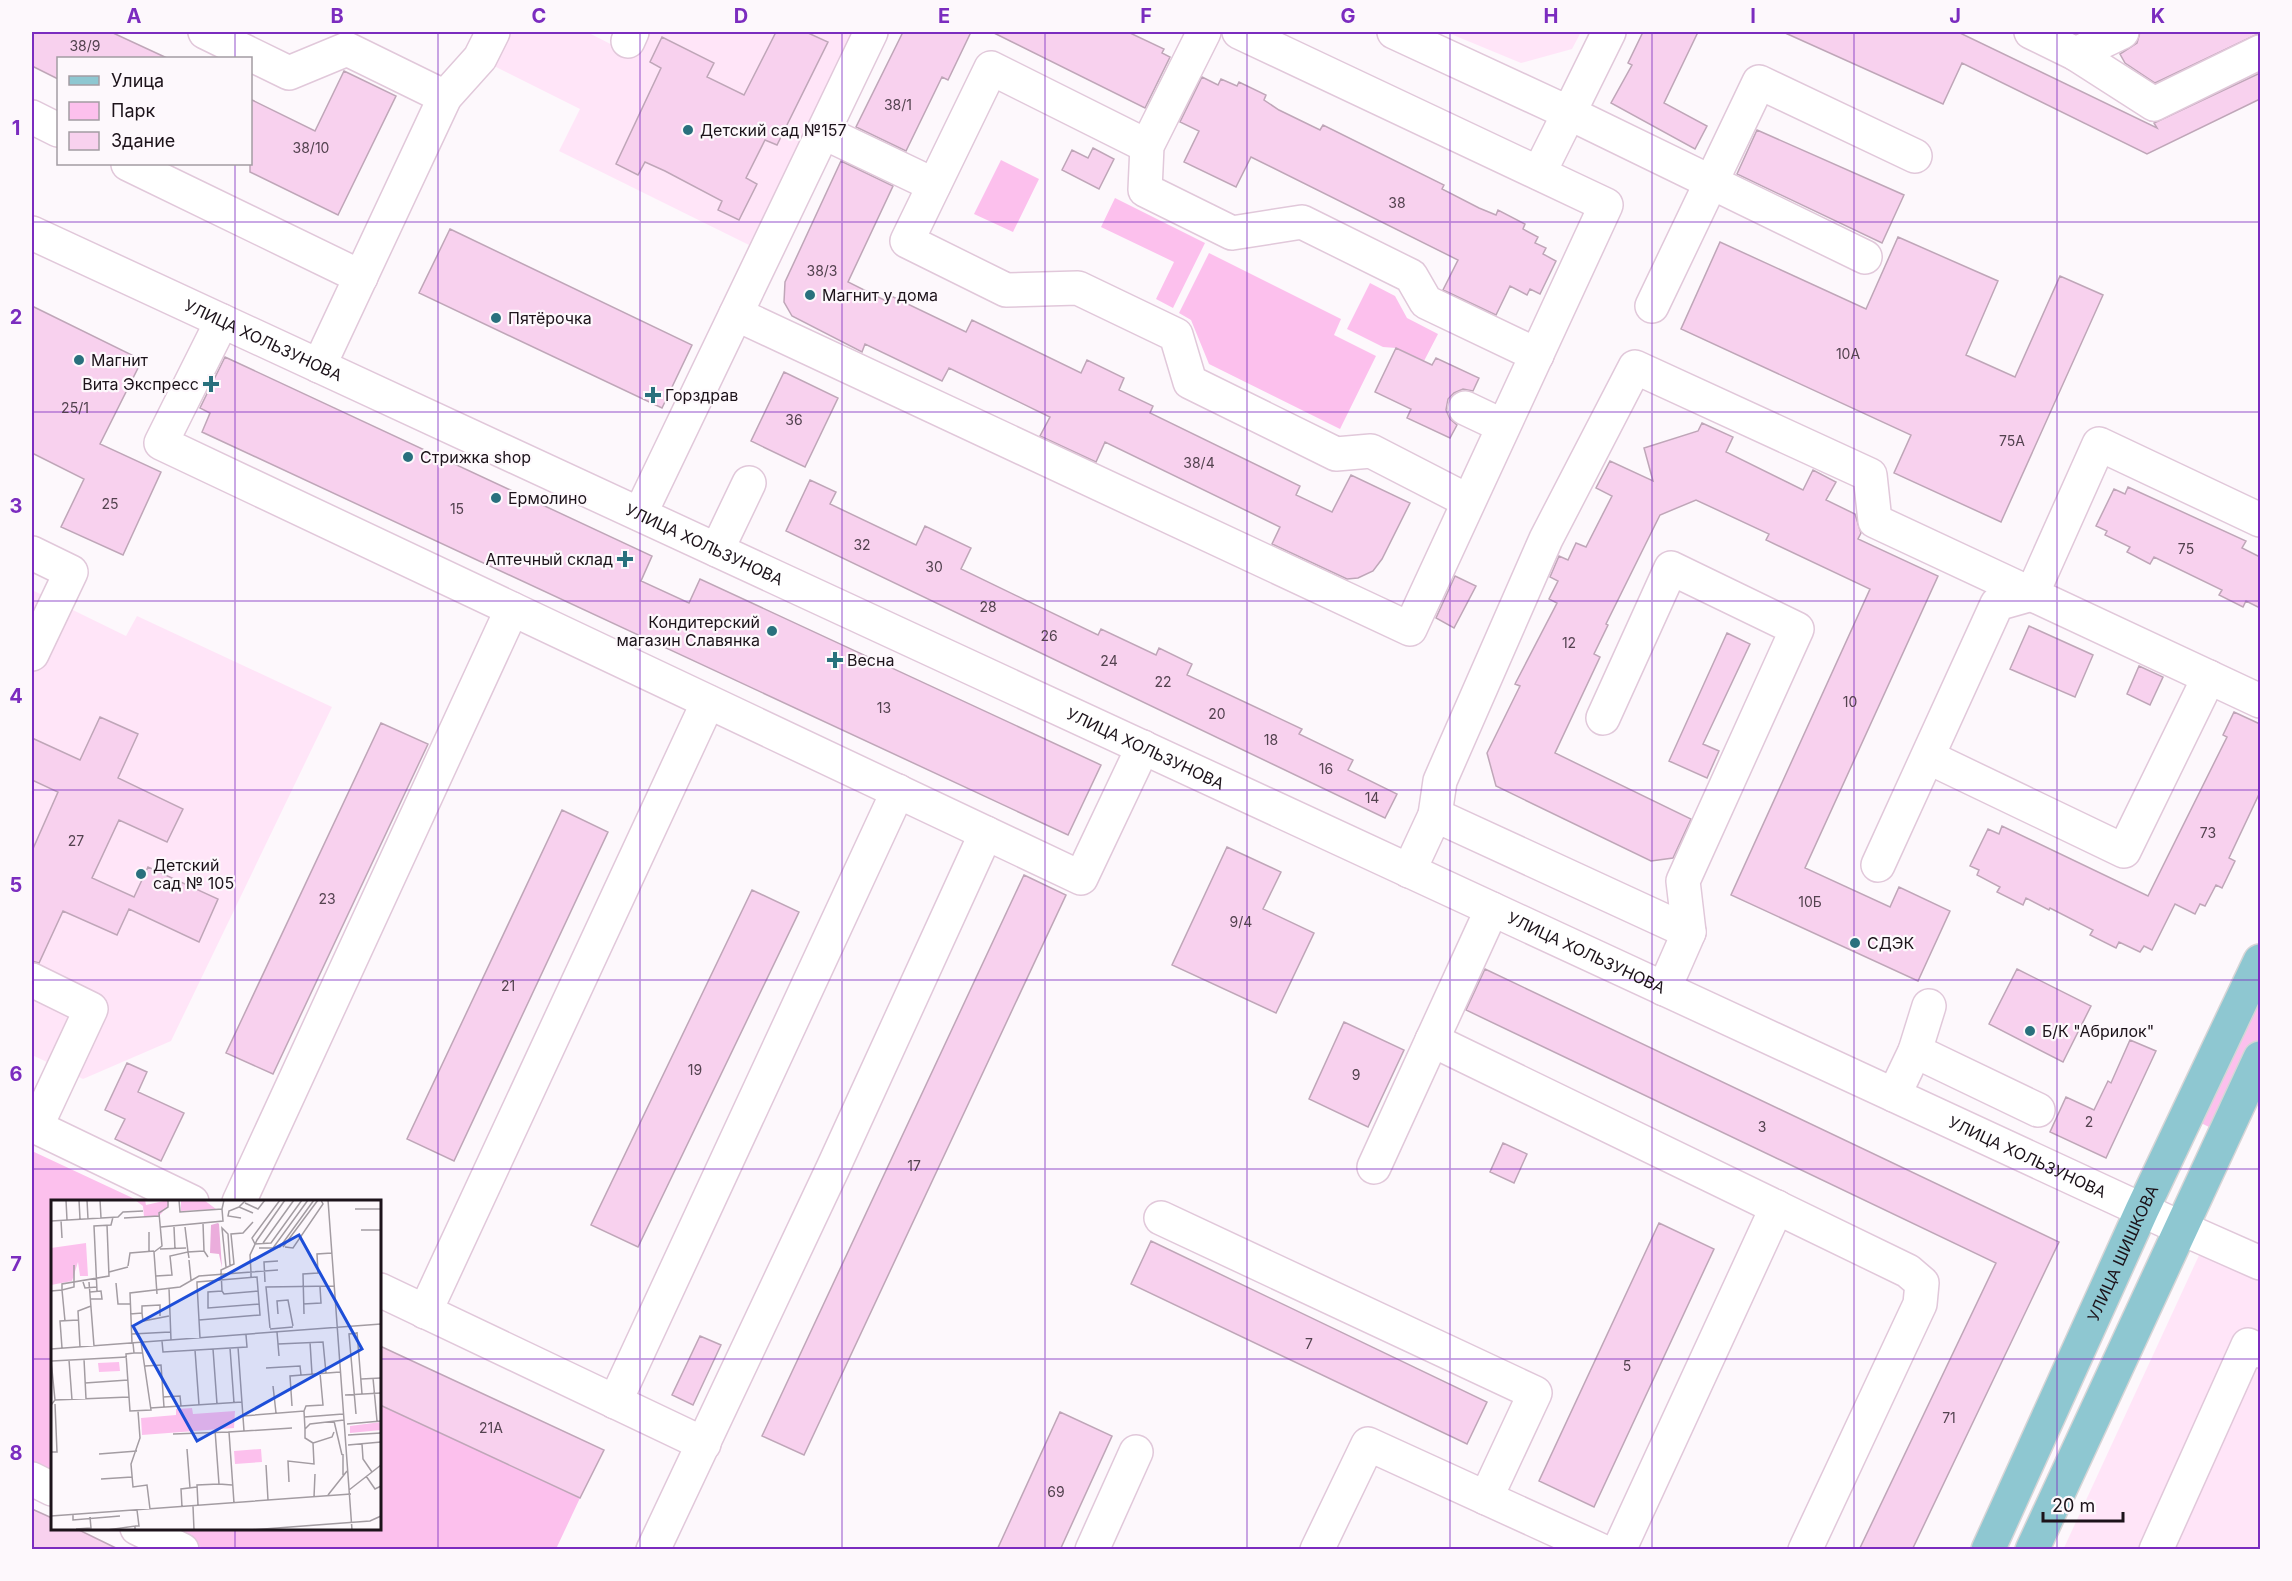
<svg xmlns="http://www.w3.org/2000/svg" width="2292" height="1581" font-family="Inter,sans-serif">
<rect width="100%" height="100%" fill="#fdf8fc"/>
<path fill="#ffe5f8" d="M510,32h77l47,24 11,-22 15,-2h194l-105,213 -190,-94 21,-42 -86,-43z
M1446,32h135l-9,17 -51,14z
M32,590l94,46 11,-20 195,91 -161,334 -88,38 -51,-24z
M2201,1251l59,26v272l-197,1z"/>
<path fill="#fcc0ed" d="M1001,160l38,19 -26,53 -39,-18z
M1115,198l90,45 -32,65 -17,-9 18,-37 -73,-35z
M1209,253l132,66 -7,16 42,21 -36,73 -131,-65 -18,-44 -12,-7z
M1370,283l25,13 12,22 31,16 -14,27 -28,-13 -13,-1 -36,-18z
M2260,961v97l-35,77 -38,-19z
M32,1151l107,50 -87,1v275l-20,-10z
M380,1405l200,93 -24,51 -349,1 -45,-21 218,-1z"/>
<path fill="#f8d1ee" stroke="#bfa6b8" stroke-width="1.5" d="M32,32h79l56,26h-109v21l-26,-13z
M776,32h30l22,10 -51,103 -12,-5 -19,38 11,6 -18,36 -21,-10 4,-9 -57,-30 -20,-9 -7,13 -22,-11 45,-96 -11,-6 12,-25 52,26 -7,14 37,18z
M903,32h68l-23,48 -6,-3 -36,74 -50,-24z
M992,32h136l36,17 -2,4 8,4 -25,51z
M1643,32h55l-34,71 43,23 -12,23 -84,-46 21,-38 -4,-2z
M1783,32h175l199,96 -3,-5 106,-50v26l-113,55 -185,-91 -19,41z
M2140,32h120v1l-105,50 -30,-20 -5,-9 17,-11z
M344,71l52,25 -58,119 -88,-43v-73l65,32z
M1202,77l16,8 3,-6 16,7 2,-4 27,13 -2,5 15,10 41,20 3,-5 121,60 -2,4 37,19 17,7 2,-5 27,14 -2,5 15,8 -3,6 11,5 -3,6 13,7 -16,33 -10,-5 -3,6 -17,-9 -14,29 -53,-25 15,-30 -207,-103 -15,30 -52,-25 15,-31 -19,-9z
M1757,130l147,65 -22,48 -145,-69z
M1093,148l21,11 -15,30 -37,-19 10,-20 16,8z
M841,161l52,25 -45,96 38,19 3,-6 77,37 6,-12 109,53 6,-13 37,18 -5,12 34,16 -3,7 150,73 -4,9 36,17 19,-37 59,28 -28,56 -9,12 -15,7 -11,1 -75,-35 8,-17 -175,-85 -9,20 -56,-26 10,-19 -101,-49 -7,13 -77,-37 -3,8 -70,-36 -8,-14 1,-20z
M450,229l242,116 -30,63 -243,-115z
M1898,237l100,44 -32,74 49,22 45,-101 43,19 -102,227 -107,-49 17,-38 -230,-106 39,-87 146,67z
M32,306l110,54 -42,84 61,28 -38,83 -62,-28 23,-48 -52,-26z
M1396,348l36,17 4,-7 43,20 -6,13 -10,-2 -9,4 -6,6 -2,11 4,9 7,6 -7,13 -43,-20 4,-9 -36,-17z
M225,357l427,199 -11,25 48,22 11,-24 401,186 -33,70 -866,-403 8,-19 -10,-5z
M784,372l54,26 -33,69 -54,-26z
M1702,423l31,14 -7,15 77,38 10,-20 23,12 -10,18 29,14 6,19 -3,6 80,37 -133,292 85,39 9,-20 51,24 -32,70 -187,-86 139,-306 -104,-49 3,-6 -73,-34 -36,15 -54,109 2,1 -14,29 6,3 -45,96 136,66 -18,39 -22,3 -155,-75 -9,-33 33,-67 -5,-2 42,-81 -8,-4 9,-18 -8,-4 9,-21 9,4 8,-17 10,4 26,-51 -16,-8 14,-27 43,20 -9,-33 54,-17z
M810,480l26,12 -6,12 86,41 9,-19 46,22 -10,21 137,66 3,-6 55,26 3,-7 33,16 -5,11 115,54 -3,5 54,26 -5,10 49,24 -12,24 -599,-287z
M2128,487l118,54 -4,7 18,9v51l-14,-7 -3,6 -24,-12 3,-5 -68,-33 -4,7 -23,-12 3,-5 -25,-12 2,-4 -11,-5 18,-37 11,5z
M1455,576l21,10 -22,42 -18,-10z
M2029,626l64,29 -18,42 -65,-28z
M1727,633l23,11 -47,100 16,7 -12,27 -38,-17z
M2139,666l24,11 -13,28 -23,-11z
M2234,712l26,12v68l-31,66 6,3 -13,27 -6,-3 -11,21 -5,-2 -5,10 -20,-10 -23,46 -8,-4 -4,6 -21,-10 -3,6 -26,-13 3,-5 -43,-22 -1,2 -23,-12 -3,7 -26,-13 3,-5 -23,-12 2,-5 -9,-4 18,-37 11,5 3,-8 146,70 79,-159 -4,-2z
M100,717l38,17 -20,44 65,31 -16,33 -48,-22 -27,58 42,19 14,-30 70,32 -19,43 -70,-33 -12,26 -54,-24 -24,52 -7,-2v-110l26,-59 -26,-12v-42l48,22z
M381,723l47,21 -155,330 -47,-21z
M562,810l46,22 -154,329 -47,-22z
M1227,847l54,25 -18,37 51,24 -38,80 -104,-48z
M1024,875l42,20 -262,560 -42,-19z
M752,890l47,22 -161,335 -47,-22z
M1485,969l574,273 -147,308h-53l137,-287 -530,-253z
M2017,969l74,37 -28,56 -74,-38z
M1344,1022l60,28 -36,77 -59,-28z
M2130,1040l26,11 -50,107 -56,-26 16,-35 28,13 14,-29 3,2z
M127,1063l20,9 -9,20 46,21 -23,48 -46,-22 10,-20 -20,-9z
M1503,1143l24,11 -13,29 -24,-11z
M1659,1223l55,26 -120,258 -55,-26z
M1151,1241l336,161 -20,42 -336,-160z
M700,1336l21,9 -28,60 -21,-10z
M380,1346l224,104 -24,48 -200,-93z
M1060,1412l52,24 -52,114h-63z
M32,1509l20,9v10h23l45,22h-88z"/>
<g fill="none" stroke-linecap="round" stroke-linejoin="round">
<defs>
<g id="minor">
<path d="M205,32l84,41 58,-24 98,48"/>
<path d="M1204,32l-57,114 -2,44 87,43 70,-11 109,54 15,26 111,53"/>
<path d="M1394,32l175,81 40,-81"/>
<path d="M2031,32l45,22 46,-22"/>
<path d="M628,41l4,-9"/>
<path d="M2076,54l78,50 106,-52"/>
<path d="M32,117l26,13"/>
<path d="M823,132l111,53"/>
<path d="M1147,146l-156,-78 -84,173 99,49 72,-2 98,47 14,47 146,72 35,-3 97,50"/>
<path d="M128,164l233,113"/>
<path d="M1539,173l30,-60 296,144"/>
<path id="s1" d="M32,233l2149,995 79,35"/>
<path d="M1652,306l107,-224 156,74"/>
<path d="M736,314l674,315 196,-424 -367,-173"/>
<path d="M222,321l-61,122 920,435 62,-131"/>
<path d="M319,366l126,-269 35,-39 13,-26"/>
<path d="M1465,408l38,18"/>
<path d="M640,514l231,-482"/>
<path d="M717,550l32,-67"/>
<path d="M32,553l39,19 -39,82"/>
<path d="M1603,718l68,-150 126,61 -114,252 6,51"/>
<path d="M1928,757l196,94 85,-174"/>
<path d="M1435,815l5,-34 106,-242 89,-172 235,108 5,46 385,180"/>
<path d="M1878,865l119,-261 35,-10 67,-150 161,76"/>
<path d="M1409,871l26,-56 254,117 -25,57"/>
<path d="M32,980l59,29 -55,118"/>
<path d="M1432,1040l476,231 14,12 -2,21 -115,246"/>
<path d="M1915,1051l123,59"/>
<path d="M1894,1095l21,-44 14,-45"/>
<path d="M32,1125l160,77"/>
<path d="M1374,1167l118,-258"/>
<path d="M239,1202l273,-593"/>
<path d="M1161,1218l374,175 -49,105"/>
<path d="M380,1290l324,154"/>
<path d="M425,1312l283,-610"/>
<path d="M615,1402l283,-611"/>
<path d="M32,1479l20,10"/>
<path d="M137,1528l45,22"/>
<path d="M653,1550l180,-382 153,-335"/>
<path d="M1092,1550l44,-98"/>
<path d="M1317,1550l51,-106 232,106"/>
<path d="M1619,1550l158,-343"/>
<path d="M2156,1550l92,-205 12,6"/>
</g>
<g id="major">
<path id="s2" d="M1988,1550l154,-340 118,-249"/>
<path d="M2032,1550l228,-492"/>
</g>
</defs>
<use href="#minor" stroke="#e1c8da" stroke-width="36"/>
<use href="#major" stroke="#d6d5d6" stroke-width="36"/>
<use href="#minor" stroke="#fff" stroke-width="33"/>
<use href="#major" stroke="#8ec7d1" stroke-width="33"/>
</g>
<path fill="none" stroke="#7b2cbf" stroke-width="1.5" stroke-opacity="0.55" d="M235,32v26M438,32v1518M640,32v1518M842,32v1518M1045,32v1518M1247,32v1518M1450,32v1518M1652,32v1518M1854,32v1518M2057,32v1518M235,164v1038M32,222h2228M32,412h2228M32,601h2228M32,790h2228M32,980h2228M32,1169h2228M32,1359h20M380,1359h1880M235,1528v22"/>
<g fill="#29707d" stroke="#fdf8fc" stroke-width="2">
<circle cx="688" cy="130" r="6"/>
<circle cx="810" cy="295" r="6"/>
<circle cx="496" cy="318" r="6"/>
<circle cx="79" cy="360" r="6"/>
<path d="M208 375h6v6h6v6h-6v6h-6v-6h-6v-6h6z"/>
<path d="M650 386h6v6h6v6h-6v6h-6v-6h-6v-6h6z"/>
<circle cx="408" cy="457" r="6"/>
<circle cx="496" cy="498" r="6"/>
<path d="M622 550h6v6h6v6h-6v6h-6v-6h-6v-6h6z"/>
<circle cx="772" cy="631" r="6"/>
<path d="M832 651h6v6h6v6h-6v6h-6v-6h-6v-6h6z"/>
<circle cx="141" cy="874" r="6"/>
<circle cx="1855" cy="943" r="6"/>
<circle cx="2030" cy="1031" r="6"/>
</g>
<g text-anchor="middle" dominant-baseline="central" stroke-width="4.5" stroke-linejoin="round" paint-order="stroke">
<g font-size="14" fill="#53424f">
<text x="85" y="45">38/9</text>
<text x="898" y="104">38/1</text>
<text x="311" y="147">38/10</text>
<text x="1397" y="202">38</text>
<text x="822" y="270">38/3</text>
<text x="1848" y="353">10А</text>
<text x="75" y="407">25/1</text>
<text x="794" y="419">36</text>
<text x="2012" y="440">75А</text>
<text x="1199" y="462">38/4</text>
<text x="110" y="503">25</text>
<text x="457" y="508">15</text>
<text x="862" y="544">32</text>
<text x="2186" y="548">75</text>
<text x="934" y="566">30</text>
<text x="988" y="606">28</text>
<text x="1049" y="635">26</text>
<text x="1569" y="642">12</text>
<text x="1109" y="660">24</text>
<text x="1163" y="681">22</text>
<text x="1850" y="701">10</text>
<text x="884" y="707">13</text>
<text x="1217" y="713">20</text>
<text x="1271" y="739">18</text>
<text x="1326" y="768">16</text>
<text x="1372" y="797">14</text>
<text x="2208" y="832">73</text>
<text x="76" y="840">27</text>
<text x="327" y="898">23</text>
<text x="1810" y="901">10Б</text>
<text x="1241" y="921">9/4</text>
<text x="508" y="985">21</text>
<text x="695" y="1069">19</text>
<text x="1356" y="1074">9</text>
<text x="2089" y="1121">2</text>
<text x="1762" y="1126">3</text>
<text x="914" y="1165">17</text>
<text x="1309" y="1343">7</text>
<text x="1627" y="1365">5</text>
<text x="1949" y="1417">71</text>
<text x="491" y="1427">21А</text>
<text x="1056" y="1491">69</text>
</g>
<g font-size="16" fill="#1c131a" stroke="#fdf8fc" text-anchor="start">
<text x="700" y="130">Детский сад №157</text>
<text x="822" y="295">Магнит у дома</text>
<text x="508" y="318">Пятёрочка</text>
<text x="91" y="360">Магнит</text>
<text x="199" y="384" text-anchor="end">Вита Экспресс</text>
<text x="665" y="395">Горздрав</text>
<text x="420" y="457">Стрижка shop</text>
<text x="508" y="498">Ермолино</text>
<text x="613" y="559" text-anchor="end">Аптечный склад</text>
<text x="760" y="622" text-anchor="end">Кондитерский<tspan x="760" dy="18">магазин Славянка</tspan></text>
<text x="847" y="660">Весна</text>
<text x="153" y="865">Детский<tspan x="153" dy="18">сад № 105</tspan></text>
<text x="1867" y="943">СДЭК</text>
<text x="2042" y="1031">Б/К "Абрилок"</text>
</g>
<g font-size="16" fill="#1c131a" stroke="#fdf8fc">
<text stroke="none"><textPath href="#s1" startOffset="255">УЛИЦА ХОЛЬЗУНОВА</textPath></text>
<text stroke="none"><textPath href="#s1" startOffset="741">УЛИЦА ХОЛЬЗУНОВА</textPath></text>
<text stroke="none"><textPath href="#s1" startOffset="1227">УЛИЦА ХОЛЬЗУНОВА</textPath></text>
<text stroke="none"><textPath href="#s1" startOffset="1713">УЛИЦА ХОЛЬЗУНОВА</textPath></text>
<text stroke="none"><textPath href="#s1" startOffset="2199">УЛИЦА ХОЛЬЗУНОВА</textPath></text>
<text stroke="none"><textPath href="#s2" startOffset="326">УЛИЦА ШИШКОВА</textPath></text>
</g>
</g>
<g transform="translate(51 1200)">
<rect width="330" height="330" fill="#fdf8fc"/>
<path d="M84,0h10l1,5 22,-5 1,5 -10,11 -15,1 -1,-11zM130,0h23l12,9 -35,2zM35,43l2,33h-8l-2,-14 -6,19 -21,4v-37zM68,162l1,9 -21,1 -1,-9zM141,208l1,6 42,-3 -1,17 -92,7 -1,-17 35,-3v-6zM330,222v8l-31,3v-7zM210,249l1,13 -27,2 -1,-13z" fill="#fcc0ed"/>
<path d="M167,23l1,1 3,44 -3,-14 -9,-1 1,-28z" fill="#ebaddc"/>
<path fill="none" stroke="#a39ca2" stroke-width="1.5" d="M15,0l1,20M28,0l1,19M36,0l1,19M49,0l1,18M128,0l1,12 42,-3 2,-9M195,0l-7,7 14,6M229,0l-28,38 3,6 16,-1 31,-43M277,0l24,330M194,3l13,6 7,-9M188,7l-10,4 -1,5 13,2M304,9h26M73,18l35,-2M10,20l1,18M0,21l67,-4 5,-5 20,-1M202,22l-10,11 -12,1 3,30 -13,6 1,21 2,3 34,-3M152,23l1,28 4,6M110,27l62,-6 -1,-12M123,27l1,22M310,30h20M98,32v19M212,43l31,-43M232,47l35,-47M234,47l8,1 30,-44 -2,-4M208,48h14l35,-48M223,48l6,-1 34,-47M109,49l26,-1M138,58l-1,-6 16,-1M138,60l2,20M77,66l2,-13 24,-2M175,67l-4,-39 6,6 2,31M58,72l19,-5M105,76l16,-1 -2,-19 18,-4 -3,-25M200,77v-5l27,-2M32,82l2,6 12,-1M38,82l5,64M214,82l-1,-20 14,-1M65,83l2,21h12M118,88l2,52M11,90v-6l47,-8 -2,-51M11,90l12,-3v-22M0,91l11,-1 3,31M46,91l-3,-65 17,-1 2,-8M171,91l-14,1v16l51,-4M39,92l11,-1 1,8h-11M106,94l-3,-42 8,-6 -3,-33 9,-6v-7M252,104l18,-1 -1,-16M91,113v-7l18,-1v11M79,114l12,-1 1,8 26,-5M227,114l-1,-13 11,-1 5,26M253,114l-1,-40 15,-1 -1,-19 15,-1M148,120l61,-5 -3,-38 -60,5v2l3,54M219,128l-4,-41 68,-1M219,129l23,-2M226,132l2,24M306,132l5,62M81,134l38,-2M111,141l1,11 84,-5 -1,-12M259,142l2,32M81,143l-2,-50 50,-6 19,-11 52,-4 -1,-17 7,-15 28,-40M82,143l1,10h8M227,144l45,-2 3,31M29,147l-2,-36 13,-5M187,147l6,84M11,148l-2,-27 18,-1M179,148l4,55M0,149l330,-25M162,149l4,55M144,150l4,55M83,153l-8,1 4,57 21,-1 -10,-68M33,159l2,40M0,160l4,40M18,160l3,40M1,161l75,-4M94,166l16,-1 3,42M215,168l34,-2 1,9M322,178l4,43M310,179l20,-1M34,183l43,-3M222,186l3,27M294,195l36,-2M112,197l17,-1 1,10M0,205l4,-5 74,-3M241,206l-2,-30 50,-4M99,208l92,-6M87,211l2,27 -9,26 2,23 14,-2 3,24M253,211l2,-5 17,-1 -3,-32M305,214l-7,-80 8,-1M192,216l61,-5 1,18M253,217l39,-3M283,221l8,34M296,224l34,-3M164,230l4,54 13,1M122,234l56,-2M297,235l33,-2M262,243l-8,-5v-9l5,-5 34,-4M311,244l1,15 9,13M297,245l33,-3M136,249l3,39M0,252h6l-2,-48M48,254l38,-3M215,265l2,35M292,275v-21M315,276l9,13 6,-3M50,279l31,-2M238,282l-1,-21 26,3 -1,-21 19,-6 2,-5M298,290l32,-25M277,295l19,-24M263,297l1,-23M183,303l-5,-71 63,-4M147,305l-1,-20 22,-1M142,306l1,24M131,307l-1,-18 16,-2M22,315v5l47,-4M0,316l300,-22M84,326h4l-2,-16M25,329l15,-1 -1,-11M56,330l28,-4v4M198,330l121,-9 11,-5"/>
<path fill="#1d4ed8" fill-opacity="0.15" stroke="#1d4ed8" stroke-width="3" d="M248,35l63,114 -165,92 -64,-115z"/>
<rect width="330" height="330" fill="none" stroke="#1c131a" stroke-width="3"/>
</g>
<rect width="2292" height="1581" fill="none" stroke="#fdf8fc" stroke-width="66"/>
<rect x="57" y="57" width="195" height="108" fill="#fdf8fc" stroke="#a39ca2" stroke-width="1.5"/>
<rect x="69" y="76" width="30" height="9" fill="#8ec7d1" stroke="#a39ca2" stroke-width="1.5"/>
<text x="111" y="87" font-size="18" fill="#1c131a">Улица</text>
<rect x="69" y="102" width="30" height="18" fill="#fcc0ed" stroke="#a39ca2" stroke-width="1.5"/>
<text x="111" y="117" font-size="18" fill="#1c131a">Парк</text>
<rect x="69" y="132" width="30" height="18" fill="#f8d1ee" stroke="#a39ca2" stroke-width="1.5"/>
<text x="111" y="147" font-size="18" fill="#1c131a">Здание</text>
<path d="M2043 1512v9h80v-9" fill="none" stroke="#1c131a" stroke-width="3"/>
<text x="2052" y="1512" font-size="18" fill="#1c131a" stroke="#fdf8fc" stroke-width="4.5" paint-order="stroke">20 m</text>
<rect x="33" y="33" width="2226" height="1515" fill="none" stroke="#7b2cbf" stroke-width="2"/>
<g font-size="20" text-anchor="middle" font-weight="bold" fill="#7b2cbf">
<text x="134" y="23">A</text>
<text x="337" y="23">B</text>
<text x="539" y="23">C</text>
<text x="741" y="23">D</text>
<text x="944" y="23">E</text>
<text x="1146" y="23">F</text>
<text x="1348" y="23">G</text>
<text x="1551" y="23">H</text>
<text x="1753" y="23">I</text>
<text x="1955" y="23">J</text>
<text x="2158" y="23">K</text>
<text x="16" y="135">1</text>
<text x="16" y="324">2</text>
<text x="16" y="513">3</text>
<text x="16" y="703">4</text>
<text x="16" y="892">5</text>
<text x="16" y="1081">6</text>
<text x="16" y="1271">7</text>
<text x="16" y="1460">8</text>
</g>
</svg>
